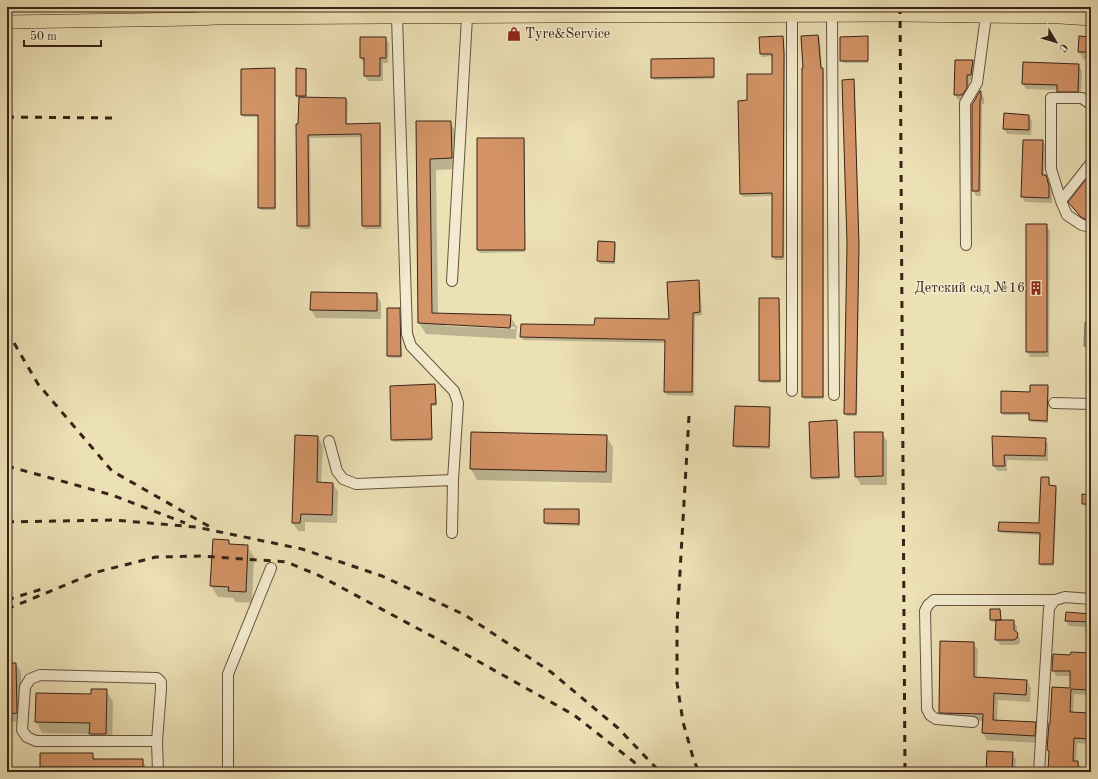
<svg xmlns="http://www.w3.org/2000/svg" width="1098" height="779" font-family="'Old Standard TT',serif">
<rect width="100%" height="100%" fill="#ece0b5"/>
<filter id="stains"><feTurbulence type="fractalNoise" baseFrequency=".005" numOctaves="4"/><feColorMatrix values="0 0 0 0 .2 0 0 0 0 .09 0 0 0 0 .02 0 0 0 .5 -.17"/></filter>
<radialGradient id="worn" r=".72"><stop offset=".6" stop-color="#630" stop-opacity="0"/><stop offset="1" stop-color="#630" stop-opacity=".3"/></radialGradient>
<path fill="#b8c28d" stroke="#787252" d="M1085,322l6,1v24l-7,-1z"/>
<path fill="#0003" fill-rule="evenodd" d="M818,36l2,2 2,31 2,3v327h-20l-1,-2z
M782,37l2,3 1,16 -1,204h-9l-2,-3v-61l-30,1 -2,-3 7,-93 25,-26v-19l-11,1 -1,-3 -1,-16z
M867,37l1,3v23h-25l-1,-2z
M386,38l3,6 -1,19h-5v18h-15l-3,-5 -1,-13 -3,-5z
M1091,38v22h-7l-5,-8z
M713,59l1,2v18l-60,1 -2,-2z
M956,61h17l3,6 -2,13h-4l-1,13 -4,7h-7l-3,-5z
M1078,65l4,6 -1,26h-20l-3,-7 -32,-1 -3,-5z
M274,69l1,3 1,138h-15l-2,-2v-91h-15l-2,-2z
M305,70l2,2 -1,26 40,1 2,3 -1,23 32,-1 2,4 1,101h-17l-2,-3 -1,-89 -52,1 1,91h-11l-2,-4 2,-127h-2l-1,-2z
M853,80l2,3 4,165 -2,168h-10l-2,-2z
M980,92l4,6v6h-2l-1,92h-5l-3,-6v-85z
M1029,116l3,5 -1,14 -24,-1 -3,-5z
M417,122h33l7,12 1,35 -22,1 2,144 72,2 7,11 -1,12 -90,-5 -7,-11zM445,324l70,3v2l-70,-3z
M478,139h45l2,2v111l-45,1 -2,-3z
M1042,141l4,6 -2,29h2l3,6 3,10v11l-27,-1 -3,-6z
M1091,175v49l-6,-3 -12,-13 -3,-6z
M1046,225l4,6 -1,126h-19l-3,-6z
M599,242l16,1 1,3 -1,18h-15l-2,-3z
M698,281l2,3 2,31 -7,1 -1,80 -27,-1 -2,-3 1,-49 -143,-3 -2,-3 74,-11 75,-6z
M377,294l4,9v16l-65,-1 -5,-8z
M779,299l1,3 1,81h-19l-2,-2z
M388,309h11l1,3 2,46h-12l-2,-2z
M435,385l1,3 1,18h-5v35l-38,1 -2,-2z
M1048,386l1,3 -1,34 -17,-1 -1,-2v-5h-27l-1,-2 29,-20z
M736,407l34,1 1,2 -1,39 -34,-1 -2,-2z
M836,421l1,3 3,55 -27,1 -1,-2 -2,-55z
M1087,422h4v28h-2l-3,-6z
M882,433l5,8v44h-26l-5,-8z
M606,436l7,11 -1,36 -135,-3 -6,-11z
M318,437l5,9 -2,37 12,1 5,8 -1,31 -32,-1v9h-7l-5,-8z
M993,437l52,2 3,5v17l-41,-1v11h-10l-3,-5z
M1049,478l1,3v5h5l2,3 -3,77h-13l-1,-3 1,-28 -40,-2 -2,-2 41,-7z
M1091,496v11h-6l-2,-4z
M545,510h34l1,2v14l-34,-1 -1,-2z
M228,541l3,4 16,1 7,11 -2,46 -16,-1 -3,-4 -15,-1 -7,-11z
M1000,610l1,2v9l13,1 3,5v6l3,6v4l-3,2h-17l-4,-6 1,-17h-4l-2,-2z
M1067,613l24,1v23h-3l-3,-5v-5l-16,-1 -3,-5z
M973,643l5,7 -1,28 50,3 4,7 -1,14 -32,-2 -1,21 38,2 4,7 -1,13 -51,-3 -4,-7 1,-12 -40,-1 -4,-8z
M1091,654v41l-17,-1 -1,19 18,1v30l-14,-1 -1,19h2l3,5v5h-32l1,-19 -2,-3 3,-26 20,-35v-13h-15l-3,-6 18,-14z
M7,664h9l5,8v50h-14z
M106,690l7,12 -1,43h-15l-7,-11 -48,-1 -6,-12 56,-26z
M1012,753l4,7 -1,12h-28z
M92,754l4,6h46l5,8v4h-103l-3,-5z"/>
<path fill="#d49467" stroke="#392317" d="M818,35l3,33h2v329h-21v-329h1l-2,-32z
M783,36l1,17 -1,204h-11v-64l-32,1 -2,-93 9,-1v-26h25v-20h-12l-1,-17z
M868,36v25h-28v-24z
M1079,36l12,1v15h-13z
M360,37h26v21h-6v18h-16v-18h-4z
M714,58v19l-63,1v-19z
M955,60h18l-2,15h-4v13l-5,7h-8z
M1023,62l56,2 -1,28h-21v-7l-35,-1z
M275,68v140h-17v-93h-17v-46z
M296,68l10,1v27h-10z
M854,79l5,166 -3,169h-12l3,-170 -5,-164z
M980,91h1v8h-1l-1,92h-7v-86z
M299,97l47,1v26l34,-1v103h-18l-1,-92 -53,1 1,91h-12l-1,-102h2z
M1004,113l25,2v15l-26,-1z
M416,121h35l1,37 -22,1 2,154 79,2 -1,13 -92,-5z
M477,138h47l1,112h-48z
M1023,140h20l-1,35h4l3,11v12l-28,-1z
M1091,173v45l-2,2 -4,-1 -4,-2 -13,-15z
M1026,224h21v128h-21z
M598,241l17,1 -1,20 -17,-1z
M699,280l1,32 -7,1 -1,79h-28l1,-52 -145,-3 1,-13 73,1 1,-7 74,1 -2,-37z
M311,292l66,1v18l-67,-1z
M759,298h20l1,83h-21z
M387,308h13l1,48h-14z
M435,384l1,20h-5l1,35 -41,1 -1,-54z
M1030,385h18l-1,36 -18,-1v-7h-28v-22l29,1z
M735,406l35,1 -1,40 -36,-1z
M837,420l2,57 -28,1 -2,-56z
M471,432l136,3 -1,37 -136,-3z
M854,432h29v44l-28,1z
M295,435l23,1 -1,46 16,1 -1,32 -31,-1 -1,9h-8z
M992,436l54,2 -1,18 -41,-1 1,11h-12z
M1041,477h8v8l7,1 -3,78h-14l1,-31 -42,-2 1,-9 40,1z
M1082,494l9,1v9h-9z
M544,509h35v15l-35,-1z
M213,539l16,1v4l19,1 -2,47 -18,-1 1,-4 -19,-1z
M990,609h10l1,11h-11z
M1066,612l25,2v8l-26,-1z
M996,620h18v10l4,3 -1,5 -3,2h-19z
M940,641l34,1v35l53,3 -1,15 -32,-2 -1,27 43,2 -1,14 -53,-3 1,-19 -44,-1z
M1071,652l20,1v37l-20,-1 -1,23 21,1v26l-17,-1 -1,23h5v11l-30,-1 1,-20 -2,-1 2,-27h1l2,-36 18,1v-17h-18l1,-17 17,1z
M7,663h9l1,50 -10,1z
M91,689h16l-1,45h-17l1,-11 -55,-1 1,-29 55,1z
M987,751l26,1 -1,20h-26z
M40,753h53v6h50v8h-103z"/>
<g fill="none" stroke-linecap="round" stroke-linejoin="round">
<defs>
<path id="minor" d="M216,7v11
M792,15v376
M832,15l2,380
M397,17l10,317 4,12 43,45 4,12 -5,77 -1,53
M1091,163l-30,38 6,14 15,10 9,2
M1061,201l-10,-32v-71h31l7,5
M966,245l-1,-142 12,-20 9,-67
M452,281l15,-264
M1054,403l37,1
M329,441l8,30 6,8 13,5 97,-4
M973,722l-37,-3 -6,-4 -3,-6 -2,-98 3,-6 6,-5h121
M157,741h-121l-9,-4 -5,-7 3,-43 5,-8 10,-4 117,3 4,4v7l-4,52 1,31
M228,772v-98l43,-106
M1039,772l10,-164 6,-8 10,-3 26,2"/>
<path id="major" d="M7,22l187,-3 22,-1 333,-2 352,-1 159,2 31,2"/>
</defs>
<use href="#minor" stroke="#66523e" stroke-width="12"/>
<use href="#major" stroke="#392317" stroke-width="14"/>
<use href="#minor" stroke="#f3ebcf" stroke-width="10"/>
<use href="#major" stroke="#ece0b5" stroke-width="13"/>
<path stroke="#392317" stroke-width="3" stroke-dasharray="7 7" stroke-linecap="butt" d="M900,7l5,765
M7,117l111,1
M7,331l31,53 74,87 100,57
M689,416l-12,208v59l6,39 11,39 5,11
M7,466l105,29 73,28
M7,522l106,-2 83,7 106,22 80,27 83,39 86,57 67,56 42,44
M7,600l38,-12
M7,609l90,-37 59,-15 45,-1 86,6 33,14 147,79 107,60 60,47 9,10"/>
</g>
<defs>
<symbol id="shop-bare" viewBox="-9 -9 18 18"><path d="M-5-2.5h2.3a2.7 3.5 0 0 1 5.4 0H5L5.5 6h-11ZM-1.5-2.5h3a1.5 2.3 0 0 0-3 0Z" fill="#8f2418" stroke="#f3ebcf" stroke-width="2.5" paint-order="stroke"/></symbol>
<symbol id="building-bare" viewBox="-9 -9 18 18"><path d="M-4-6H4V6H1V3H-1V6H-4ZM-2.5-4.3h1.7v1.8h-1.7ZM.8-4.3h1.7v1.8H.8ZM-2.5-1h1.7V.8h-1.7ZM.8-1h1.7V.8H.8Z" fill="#8f2418" stroke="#f3ebcf" stroke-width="2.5" paint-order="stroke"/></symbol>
</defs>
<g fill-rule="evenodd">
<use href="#shop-bare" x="504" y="24" width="20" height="20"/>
<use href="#building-bare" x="1026" y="278" width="20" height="20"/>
</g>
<g text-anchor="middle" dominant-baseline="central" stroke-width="3" stroke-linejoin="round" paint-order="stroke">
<g font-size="14" fill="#392317" stroke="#f3ebcf" text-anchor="start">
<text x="525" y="34">Tyre&amp;Service</text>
<text x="1025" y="288" text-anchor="end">Детский сад №16</text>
</g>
</g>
<rect width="1098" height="779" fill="none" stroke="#ece0b5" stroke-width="24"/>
<rect x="8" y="8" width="1082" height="763" fill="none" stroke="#392317" stroke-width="2"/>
<rect x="12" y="12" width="1074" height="755" fill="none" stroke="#392317"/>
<g transform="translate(1056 42) rotate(128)" stroke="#f3ebcf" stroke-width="3" paint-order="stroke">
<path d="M0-3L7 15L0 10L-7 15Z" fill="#392317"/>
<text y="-6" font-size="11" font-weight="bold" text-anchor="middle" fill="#392317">С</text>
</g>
<path d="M24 40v6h77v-6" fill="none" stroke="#392317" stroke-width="2"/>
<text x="30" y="40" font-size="12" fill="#392317" stroke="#f3ebcf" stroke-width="3" paint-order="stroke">50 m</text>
<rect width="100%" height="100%" filter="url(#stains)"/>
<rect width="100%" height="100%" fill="url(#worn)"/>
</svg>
